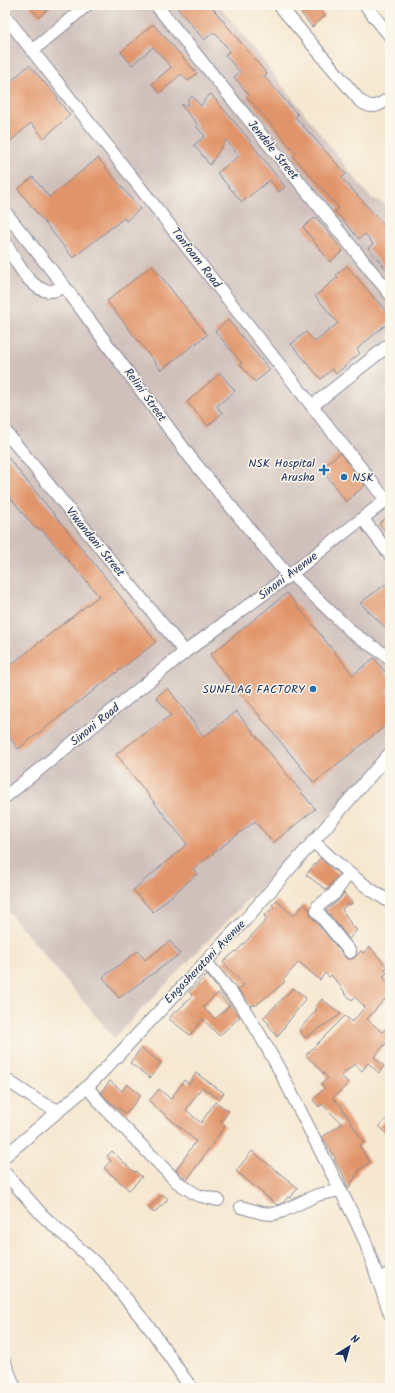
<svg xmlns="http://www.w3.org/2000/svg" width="395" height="1393" font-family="Kalam,sans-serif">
<rect width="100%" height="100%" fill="#fbf7ec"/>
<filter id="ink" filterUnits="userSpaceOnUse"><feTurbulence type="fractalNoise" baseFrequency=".025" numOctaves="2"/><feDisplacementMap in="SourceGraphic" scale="8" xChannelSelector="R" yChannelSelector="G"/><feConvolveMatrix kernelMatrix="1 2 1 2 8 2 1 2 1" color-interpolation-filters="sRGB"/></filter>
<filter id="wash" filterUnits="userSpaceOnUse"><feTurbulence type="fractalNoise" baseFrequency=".012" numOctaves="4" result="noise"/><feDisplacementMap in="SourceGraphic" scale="16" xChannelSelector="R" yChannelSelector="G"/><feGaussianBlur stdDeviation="0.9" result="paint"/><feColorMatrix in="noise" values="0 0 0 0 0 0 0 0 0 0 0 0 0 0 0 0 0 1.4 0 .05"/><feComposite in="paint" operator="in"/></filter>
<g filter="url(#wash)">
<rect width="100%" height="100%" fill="#f6e7d0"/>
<path fill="#cfc0bb" d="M5,5h214l151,192 20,9v547l-276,285 -109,-130z"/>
<g id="blocks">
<path fill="#e19469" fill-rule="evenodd" d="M28,5h25l-14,12z
M175,5h35l57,69 -3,2 34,39 -3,2 51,57 -4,4 48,54v41l-22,-25 5,-4 -8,-10 -6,5 -24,-28 4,-3 -46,-52 3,-3 -49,-56 2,-2 -15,-18 6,-5 -15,-17 5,-4 -16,-19 -10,8z
M310,5h7l8,11 -13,11 -11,-14z
M153,24l44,49 -9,8 -7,-7 -21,19 -8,-9 19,-17 -18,-20 -21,18 -11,-13z
M29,65l29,33 -1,1 13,16 -26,23 -13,-15 -26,23v-59z
M211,94l37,44v1l37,48 -6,5 -9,-12 -28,22 -25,-29 22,-17 -13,-16 -16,25 -16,-20 11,-9 -9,-10 2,-1 -17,-20h7v-5l4,-4 9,10 5,-8z
M98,158l42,51 -14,12 -2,-3 -51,40 -55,-69 15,-12 16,20z
M316,217l27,34 -13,11 -27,-35z
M152,265l55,70 -46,35 -54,-69z
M347,266l43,50v5l-33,28 3,4 -24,21 -4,-5 -11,10 -30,-35 15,-12 9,10 23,-19 -23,-27 23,-19 -2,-2z
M228,320l42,50 -15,12 -15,-18 2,-1 -27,-32z
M220,373l15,18 -18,15 5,7 -14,13 -21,-24z
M340,453l25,32 -19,17 -25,-34z
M5,454l109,134 42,54 -138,107 -13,-18v-62l94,-73 -57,-66 -7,-2 -30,-37z
M390,514v22l-11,-12z
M390,581v51l-30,-29z
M287,593l66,82 21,-17 16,20v10l-4,3 4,5v26l-76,61 -104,-128z
M168,688l36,49 32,-26 79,98 -42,34 -18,-22 -62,48 4,5 -44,38 -20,-22 54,-46 -71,-90 55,-39 -15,-18z
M320,858l19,16 -12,16 -21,-15z
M344,893l8,10 -2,2 -2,-1 -6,5 10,17 5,4 -8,9 -23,-29 13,-10z
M277,900l16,16 11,-12 6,6 1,6 36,43h4l3,-1 7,-7 2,2 7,-6 17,20 -3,3 3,3 -4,3 7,11v19l-5,-7 -18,20 15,13 8,-6v22l-4,-5 -12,14 10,9 -5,7 -11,-10 -6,8 -8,-7 -13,12 8,7 -16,15 7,7 24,38 -5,3 11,16 -10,7 -12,20 -5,-15 -9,-14 2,-1 -14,-22 20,-13 -20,-20 -3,3 -6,-7 12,-12 -4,-4 7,-6 -22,-23 39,-39 7,6 13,-15 -10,-10 -3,3 -8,-7 1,-1 -14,-17 -2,2 -4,-4 -5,7 -21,-18 -16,18 2,2 -30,24 -1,-2 -3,3 -13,-17 6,-5 -21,-23 13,-11v1l31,-33 -3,-3 10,-9 -2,-2z
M170,941l10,13 -61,44 -16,-21 35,-26 7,9z
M207,975l33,42 -21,19 -16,-17 -13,16 -21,-16 7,-9 1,1 16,-15 -4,-4zM218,993l11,13 -14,13 -12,-12z
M293,988l13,10 -29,39 -9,-13h1l-6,-6z
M322,999l19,15 -36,24 -6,-8 18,-21 -2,-1z
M141,1048l20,15 -11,15 -20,-15z
M196,1073l28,20 -5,6 -17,-12 -16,23 15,13 14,-21 14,9 -8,11 4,4 -38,54 -11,-10 20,-29 -47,-40 10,-12 12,10 13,-19 5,4z
M110,1081l12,10 5,-7 14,11 -15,19 -20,-15 -5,-7z
M390,1116v21l-11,-11z
M112,1151l22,21 1,-1 7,6 -13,13 -25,-22 7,-7 -4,-5z
M252,1151l46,37 -8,10 -2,-1 -5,6 -6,2 -41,-34z
M163,1194l5,5 -14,14 -5,-5z"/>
</g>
</g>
<g filter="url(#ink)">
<use href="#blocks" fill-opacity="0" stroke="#888b97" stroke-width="1"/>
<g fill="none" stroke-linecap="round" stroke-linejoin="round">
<defs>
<path id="minor" d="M156,5l234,289
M279,5l81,96c13,9 18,5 30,-3
M365,5l25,31
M5,16l381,484
M32,51l55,-46
M5,212l60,75 125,170 98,119
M5,242c9,15 24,49 45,49 5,0 10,-3 15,-4
M312,406l78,-62
M5,431l180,221
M363,519l27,36
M291,574l63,60 36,24
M5,797l180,-145 106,-78 99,-77
M313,841c23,23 48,43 75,60
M349,873l-15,21 -16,12 -1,5 33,41
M206,962l36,44 17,27 20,36 75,148 11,24 25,73
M5,1079l33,22 21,10
M87,1087l16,19 74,76 20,13 21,5
M5,1156l82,-69 18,-18 140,-149 145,-167
M5,1173l38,43 37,33 22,20 51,63 31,46 8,10
M241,1207l21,6 11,1 10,-3 34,-16 23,-5
M378,1280l12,-7
M5,1363l10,25"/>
</defs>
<use href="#minor" stroke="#888b97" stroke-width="14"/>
<use href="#minor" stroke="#fff" stroke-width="12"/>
</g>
</g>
<g fill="#1f6fb2" stroke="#fbf7ec" stroke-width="1.5">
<path d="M322 464h4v4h4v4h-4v4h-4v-4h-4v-4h4z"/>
<circle cx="344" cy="477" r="4"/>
<circle cx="313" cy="689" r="4"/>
</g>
<g text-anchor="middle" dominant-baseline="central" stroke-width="3" stroke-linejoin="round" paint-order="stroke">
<g font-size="12" fill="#1b2f5e" stroke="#fbf7ec">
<text transform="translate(273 150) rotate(51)">Jendele Street</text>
<text transform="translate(196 258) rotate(52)">Tanfoam Road</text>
<text transform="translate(145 395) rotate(54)">Relini Street</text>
<text transform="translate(95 542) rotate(51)">Viwandani Street</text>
<text transform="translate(288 576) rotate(-37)">Sinoni Avenue</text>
<text transform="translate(95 725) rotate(-39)">Sinoni Road</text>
<text transform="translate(205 962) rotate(-46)">Engosheratoni Avenue</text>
</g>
<g font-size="12" fill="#1b2f5e" stroke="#fbf7ec" text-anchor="end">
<text x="315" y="463">NSK Hospital<tspan x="315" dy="14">Arusha</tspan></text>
<text x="352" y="477" text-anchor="start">NSK</text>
<text x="305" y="689">SUNFLAG FACTORY</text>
</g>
</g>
<rect width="395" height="1393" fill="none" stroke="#fbf7ec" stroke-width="20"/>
<g transform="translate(349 1347) rotate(37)" stroke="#fbf7ec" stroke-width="3" paint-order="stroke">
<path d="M0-3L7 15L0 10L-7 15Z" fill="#1b2f5e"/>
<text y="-6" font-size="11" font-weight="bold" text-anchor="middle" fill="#1b2f5e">N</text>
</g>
</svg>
